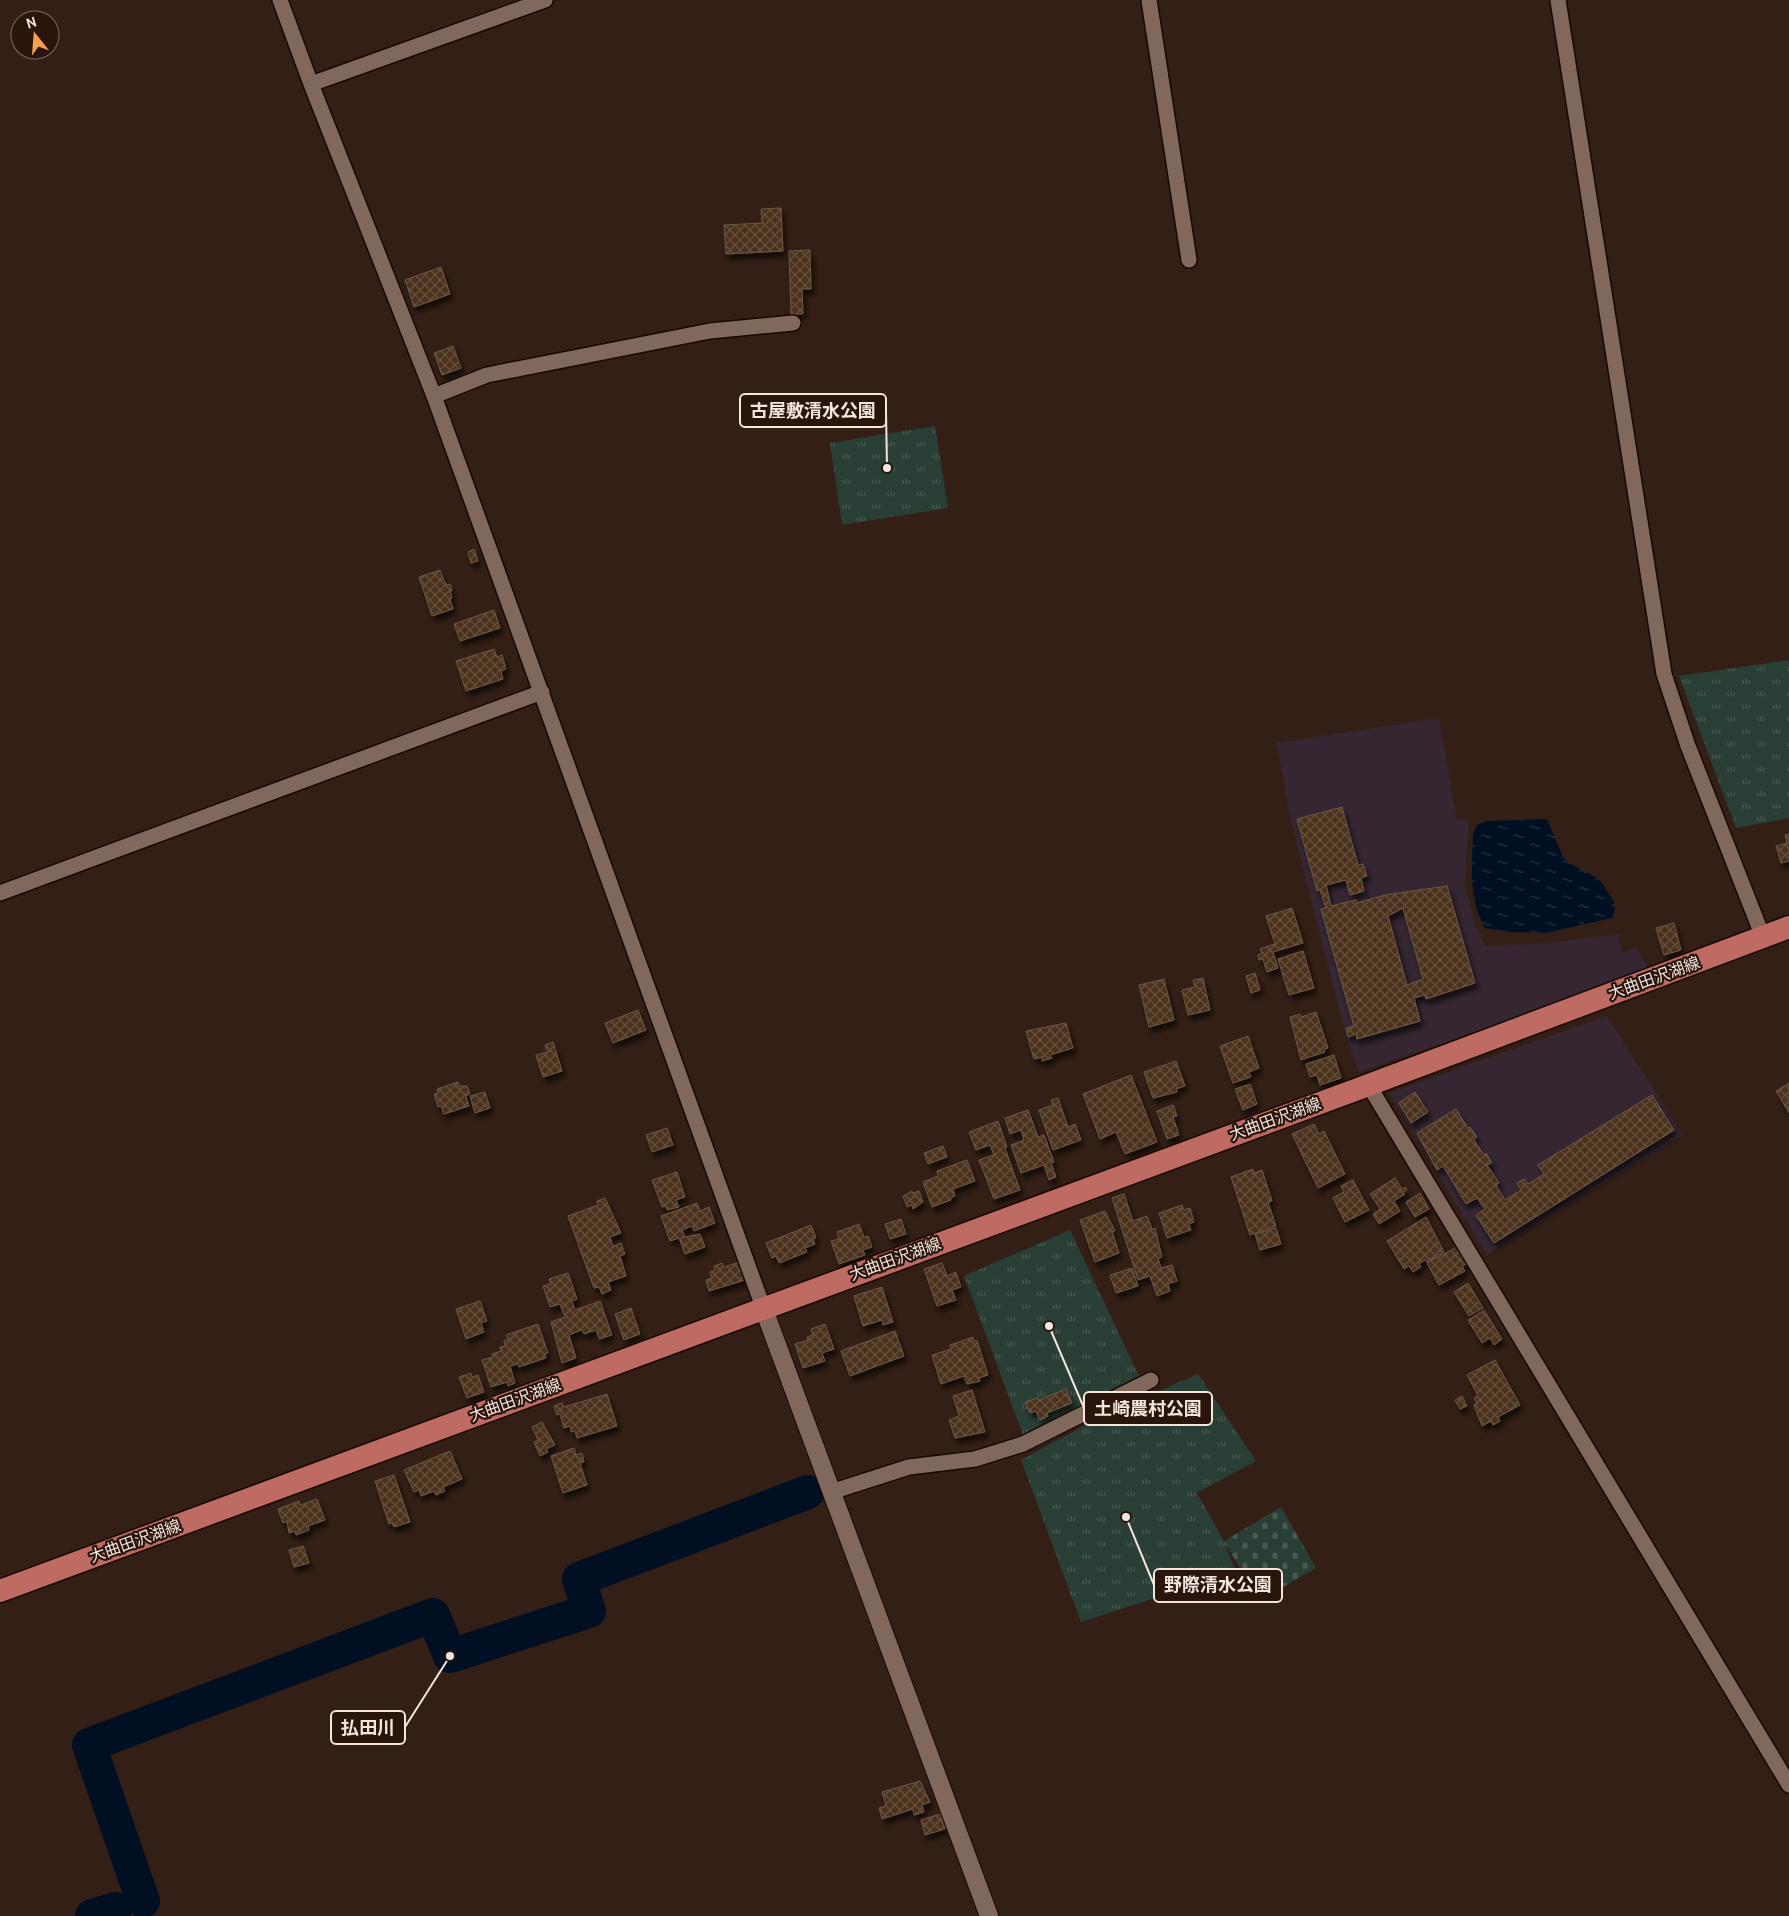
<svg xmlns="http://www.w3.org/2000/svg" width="1789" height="1916" font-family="Cabin,'Noto Sans JP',sans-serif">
<defs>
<pattern id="grass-tufts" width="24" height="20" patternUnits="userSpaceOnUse" patternTransform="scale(1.25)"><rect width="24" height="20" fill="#293e34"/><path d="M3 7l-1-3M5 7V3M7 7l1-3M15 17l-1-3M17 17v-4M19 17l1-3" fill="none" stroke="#495a51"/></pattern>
<pattern id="cemetery-stones" width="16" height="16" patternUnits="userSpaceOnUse" patternTransform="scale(1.25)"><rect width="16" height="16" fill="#293e34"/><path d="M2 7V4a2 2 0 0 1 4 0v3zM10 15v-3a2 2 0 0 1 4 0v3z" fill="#495a51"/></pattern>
<pattern id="water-ripples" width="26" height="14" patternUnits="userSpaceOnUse" patternTransform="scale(1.25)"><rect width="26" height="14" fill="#001022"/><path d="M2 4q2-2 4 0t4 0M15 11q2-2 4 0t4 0" fill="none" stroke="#263342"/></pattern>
<pattern id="building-cross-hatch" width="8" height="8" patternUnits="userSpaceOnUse" patternTransform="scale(1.25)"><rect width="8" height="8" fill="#4b321c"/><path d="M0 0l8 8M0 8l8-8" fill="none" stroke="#66503d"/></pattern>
<filter id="shadow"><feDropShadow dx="3" dy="5.5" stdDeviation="2.5" flood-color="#0009"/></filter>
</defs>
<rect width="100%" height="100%" fill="#331f15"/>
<path fill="#352632" d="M1439,718l18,102h12l-4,63 11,44 10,19 63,-3 69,-9 4,18 15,-4 13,24 -291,100 -11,-30 -39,-149 -19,-77 -14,-73z
M1607,1016l76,119 -196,120 -98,-162z"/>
<path fill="url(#grass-tufts)" d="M935,426l13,82 -106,17 -12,-82z
M1789,660v158l-53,10 -57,-152z
M1070,1230l69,146 -116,59 -59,-159z
M1198,1374l58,87 -59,32 27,48 12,31 -155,50 -60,-162 79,-43z"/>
<path fill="url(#cemetery-stones)" d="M1281,1507l35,61 -57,33 -35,-60z"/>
<path fill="url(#water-ripples)" d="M1547,819l16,38 8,7 28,15 14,21 2,10 -3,8 -67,15 -33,-1 -27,-4c-17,-30 -13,-61 -12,-94l4,-9 10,-4z"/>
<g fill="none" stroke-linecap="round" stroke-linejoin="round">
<path stroke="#001022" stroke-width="34" d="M143,1901l-54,-156 344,-130 17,41 139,-45 -10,-32 229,-87
M92,1916l23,-7"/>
</g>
<path fill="url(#building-cross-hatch)" stroke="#6b5746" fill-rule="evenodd" filter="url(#shadow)" d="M781,208l2,43 -57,3 -2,-29 38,-2 -1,-14z
M810,250l1,39h-9l1,25h-12l-2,-63z
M441,267l9,27 -36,13 -9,-27z
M453,346l8,22 -19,7 -8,-22z
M474,549l4,12 -7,2 -3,-11z
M440,570l4,11 3,4 3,-1 2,7h-2l2,7 -2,1 3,10 -21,7 -13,-39z
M494,610l6,18 -40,13 -6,-17z
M494,649l3,8 5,-2 4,14 -5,2 2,8 -37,12 -10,-30z
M1342,807l16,58 5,-1 4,12 -6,2 3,13 -14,4 -4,-15 -20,5 5,21 25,-6 1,3 28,-8 62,-9 28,97 -49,16 -1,-4 -11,3 6,23 -63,18 -1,-5 -8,3 -2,-9 8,-2 -33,-117 5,-1 -6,-18 -3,1 -20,-72zM1403,908l20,71 -16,6 -19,-69z
M1789,834v27l-8,2 -5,-17 11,-3 -2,-8z
M1292,908l11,35 -30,9 5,16 -11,4 -4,-13 -4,1 -1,-5 4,-2 -2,-4 15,-5 -9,-28z
M1674,923l7,27 -17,5 -8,-27z
M1303,951l11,37 -25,7 -11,-36z
M1255,973l5,17 -9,3 -5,-17z
M1203,978l7,32 -22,5 -6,-25 13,-3 -2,-7z
M1164,979l10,41 -25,7 -10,-42z
M638,1010l8,20 -33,13 -8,-20z
M1316,1012l12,36 -4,1 1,3 -24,8 -11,-43 10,-3 1,3z
M1066,1023l7,25 -23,7 2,3 -10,3v-4l-8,2 -8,-28z
M1248,1036l11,32 -10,4 2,5 -18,6 -13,-37z
M553,1042l9,29 -19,6 -7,-22 11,-3 -2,-7z
M1334,1055l7,23 -21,7 -3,-10 -7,2 -4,-13z
M1176,1061l9,25 -9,3 1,3 -24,6 -9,-26z
M1131,1075l26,67 -32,12 -9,-22 -16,7 -17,-45z
M458,1082l1,4h8l3,8 -4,2 3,10 -25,8 -3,-8 -3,1 -4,-13 4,-1 -1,-4z
M1789,1083v30l-13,-22z
M1250,1084l7,20 -14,6 -8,-21z
M485,1092l5,16 -15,5 -5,-17z
M1415,1092l13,20 -17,11 -12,-20z
M1652,1095l22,35 -180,113 -18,-28 9,-6 -8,-11 -11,6 -23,-38 -6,4 -20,-37 39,-24 12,19 2,-1 7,10 -3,3 10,15 2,-2 6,10 -5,2 12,18 -3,2 9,15 16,-10 -4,-7 7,-4 4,5 16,-10 -6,-9z
M1058,1098l10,29 7,-3 6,16 -28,10 -14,-40 14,-5 -2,-5z
M1173,1105l4,11 -4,1 6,18 -12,4 -10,-28z
M1028,1110l10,27 6,-2 10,27 -3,1 5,14 -7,3 -5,-15 -23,8 -10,-28 13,-5 -3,-10 -11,4 -5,-16z
M998,1121l9,26 -2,1 15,42 -26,9 -15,-39 15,-5 -4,-10 -14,5 -7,-18z
M1314,1124l5,10 5,-3 21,43 -27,14 -26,-54z
M667,1128l6,17 -21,7 -6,-17z
M943,1146l4,11 -19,7 -4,-11z
M967,1160l8,21 -22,8 2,7 -5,2 1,2 -19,7 -9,-25 15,-6 -1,-5z
M1253,1169l1,4 8,-3 10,31 -4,1 8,24 -26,9 -19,-58z
M677,1172l8,25 -9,3 3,7 -12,3 -1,-4 -4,1 -10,-27z
M1395,1178l7,11 3,-2 2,3 -4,2 2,2 -11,7 6,10 -21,13 -6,-10 7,-5 -10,-15z
M1353,1180l16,30 -24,12 -12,-24 11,-6 -3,-6z
M912,1191l1,2 6,-2 4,11 -10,7 -1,-4 -5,2 -4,-11z
M1420,1193l9,16 -14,8 -9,-15z
M1124,1194l9,27 14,-5 5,13 3,-1 7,29 -4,2 3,9 11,-3 5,16 -9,3 2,7 -13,5 -7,-20 -12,4 -26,-82z
M605,1198l16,35 -11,4 3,9 8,-3 4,11 -5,2 6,20 -18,6 3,8 -9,4 -3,-7 -5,1 -26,-72 30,-11 -1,-4z
M697,1203l3,8 9,-4 6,16 -21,8 -2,-5 -10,4 3,7 15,-3 5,13 -20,7 -6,-16 -9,3 -9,-25z
M1182,1205l2,5 6,-2 4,14 -5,2 2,6 -24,8 -8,-25z
M1105,1211l10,20h-3l7,22 -24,9 -15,-42z
M1426,1217l18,35 -17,10 -2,-2 -6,4 2,3 -8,5 -4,-6 -5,3 -17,-28z
M901,1219l5,15 -16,5 -5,-15z
M859,1224l5,13 4,-1 4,11 -9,3 2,5 -26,9 -8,-23 8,-2 -2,-7z
M811,1225l5,13 -3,1 2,5 -10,4 2,4 -28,11 -3,-7 -4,2 -6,-15z
M1276,1228l5,16 -21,6 -5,-16z
M1457,1247l9,17 -4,2 3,5 -26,14 -12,-22z
M740,1262l5,18 -36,11 -3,-11 6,-2 -2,-6 5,-2 -1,-4 8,-3 2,4z
M942,1263l5,13 9,-4 5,15 -9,3 4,10 -19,6 -13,-37z
M1132,1268l6,18 -22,7 -6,-18z
M568,1273l9,26 -5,2 3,9 25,-9 12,34 -13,4 -3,-9 -12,4 -2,-4 -13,5 7,23 -14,5 -11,-41 14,-5 -5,-13 -10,3 -7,-21 8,-2 -2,-5z
M1468,1283l15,25 -14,8 -15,-24z
M882,1287l11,35 -10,3 -1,-5 -19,6 -9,-30z
M480,1301l7,20 -6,2 3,9 -18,7 -10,-30z
M631,1308l9,26 -16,6 -9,-26z
M1484,1310l18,29 -8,6 -4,-7 -8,5 -14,-23z
M538,1324l10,29 -3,1 1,4 -27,9 -1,-3 -8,2 5,17 -7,3 -1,-4 -16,5 -9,-27 11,-3 -1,-3 9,-3 -1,-4 5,-1 -1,-5 4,-2 -2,-4z
M825,1324l9,25 -12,4 3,8 -22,7 -8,-24 13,-4 -1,-3 6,-2 -2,-6z
M895,1331l9,25 -54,20 -9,-25z
M973,1337l1,4 3,-1 11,35 -9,3 1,3 -13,3 -3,-8 -23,8 -9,-29 19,-6 -1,-4z
M1495,1360l25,45 -22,12 2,4 -7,4 -2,-4 -9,5 -8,-21 3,-2 -3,-5 4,-2 -11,-21z
M471,1373l1,4 6,-2 6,17 -17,6 -8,-21z
M1066,1389l6,14 -25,10 1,3 -8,4 -4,-9 -6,2 -5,-11 13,-4 1,2z
M972,1390l13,42 -30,6 -6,-18 10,-4 -6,-20z
M607,1394l10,32 -40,12 -2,-7 -4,1 -1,-6 -6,2 -4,-14 -3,1 -3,-9 8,-3 2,4z
M1462,1396l5,10 -7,3 -5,-9z
M542,1422l13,23 -9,4 2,3 -8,4 -6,-14 4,-2 -6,-13z
M574,1448l2,7 6,-2 2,9 -4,1 7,22 -24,8 -12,-37z
M450,1451l12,28 -19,8 2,4 -9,4 -2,-4 -13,5 -2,-6 -5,2 -10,-22z
M394,1475l16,47 -16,5 -2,-4 -3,1 -14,-43z
M317,1499l8,21 -17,6 1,4 -13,5 -1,-4 -6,2 -2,-12 -4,2 -5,-14 21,-8 1,4z
M303,1546l6,17 -15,4 -5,-17z
M920,1781l10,21 -8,3 2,7 -10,3 -1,-6 -31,10 -3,-11 7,-2 -4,-14z
M940,1814l5,15 -20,6 -4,-15z"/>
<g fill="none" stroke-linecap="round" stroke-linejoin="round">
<defs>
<path id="minor" d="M280,0l31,84
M545,0l-234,84 123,312 329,911
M1149,0l40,260
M1558,0l106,674 24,72 75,191
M434,396l53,-21 223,-44 83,-8
M0,893l542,-201
M1368,1084l421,701
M831,1492l78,-25 66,-8 48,-15 128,-64"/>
<path id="tertiary" d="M763,1307l226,609"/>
<path id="primary" d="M0,1591l1358,-502 431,-162"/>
</defs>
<use href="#minor" stroke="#1a0802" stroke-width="18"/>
<use href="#tertiary" stroke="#1a0802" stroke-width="20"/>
<use href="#primary" stroke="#1a0802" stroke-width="25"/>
<use href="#minor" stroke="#81685d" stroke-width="15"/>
<use href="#tertiary" stroke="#81685d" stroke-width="18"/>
<use href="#primary" stroke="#be6c63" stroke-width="22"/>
</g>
<g text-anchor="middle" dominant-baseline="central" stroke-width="4.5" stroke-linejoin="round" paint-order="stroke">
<g font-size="16" fill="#f4e5de" stroke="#29150c">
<text transform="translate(1654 978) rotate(-20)">大曲田沢湖線</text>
<text transform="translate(1275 1119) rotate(-20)">大曲田沢湖線</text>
<text transform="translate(895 1259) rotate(-20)">大曲田沢湖線</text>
<text transform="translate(515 1400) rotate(-20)">大曲田沢湖線</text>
<text transform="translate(135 1541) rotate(-20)">大曲田沢湖線</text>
</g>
</g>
<path fill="none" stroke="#f4e5de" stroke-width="2" d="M887 468L886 410M1049 1326L1084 1408M1126 1517L1154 1585M450 1656L405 1727"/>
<g fill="#f4e5de" stroke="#29150c" stroke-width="2">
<circle cx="887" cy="468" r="5"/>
<circle cx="1049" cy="1326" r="5"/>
<circle cx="1126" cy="1517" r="5"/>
<circle cx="450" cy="1656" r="5"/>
</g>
<g fill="#29150c" stroke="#f4e5de" stroke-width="2">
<rect x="740" y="394" width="146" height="33" rx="5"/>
<rect x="1084" y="1392" width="128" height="33" rx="5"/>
<rect x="1154" y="1569" width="128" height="33" rx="5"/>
<rect x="331" y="1711" width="74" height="33" rx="5"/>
</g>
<g font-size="18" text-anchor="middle" font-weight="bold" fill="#f4e5de">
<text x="813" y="417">古屋敷清水公園</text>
<text x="1148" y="1415">土崎農村公園</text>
<text x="1218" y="1591">野際清水公園</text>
<text x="368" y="1734">払田川</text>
</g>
<g transform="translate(35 35) rotate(343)"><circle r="24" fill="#29150c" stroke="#7a6860"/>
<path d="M0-4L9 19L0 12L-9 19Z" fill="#f9a04c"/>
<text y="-8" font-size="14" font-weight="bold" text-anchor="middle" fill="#f4e5de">N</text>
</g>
</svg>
